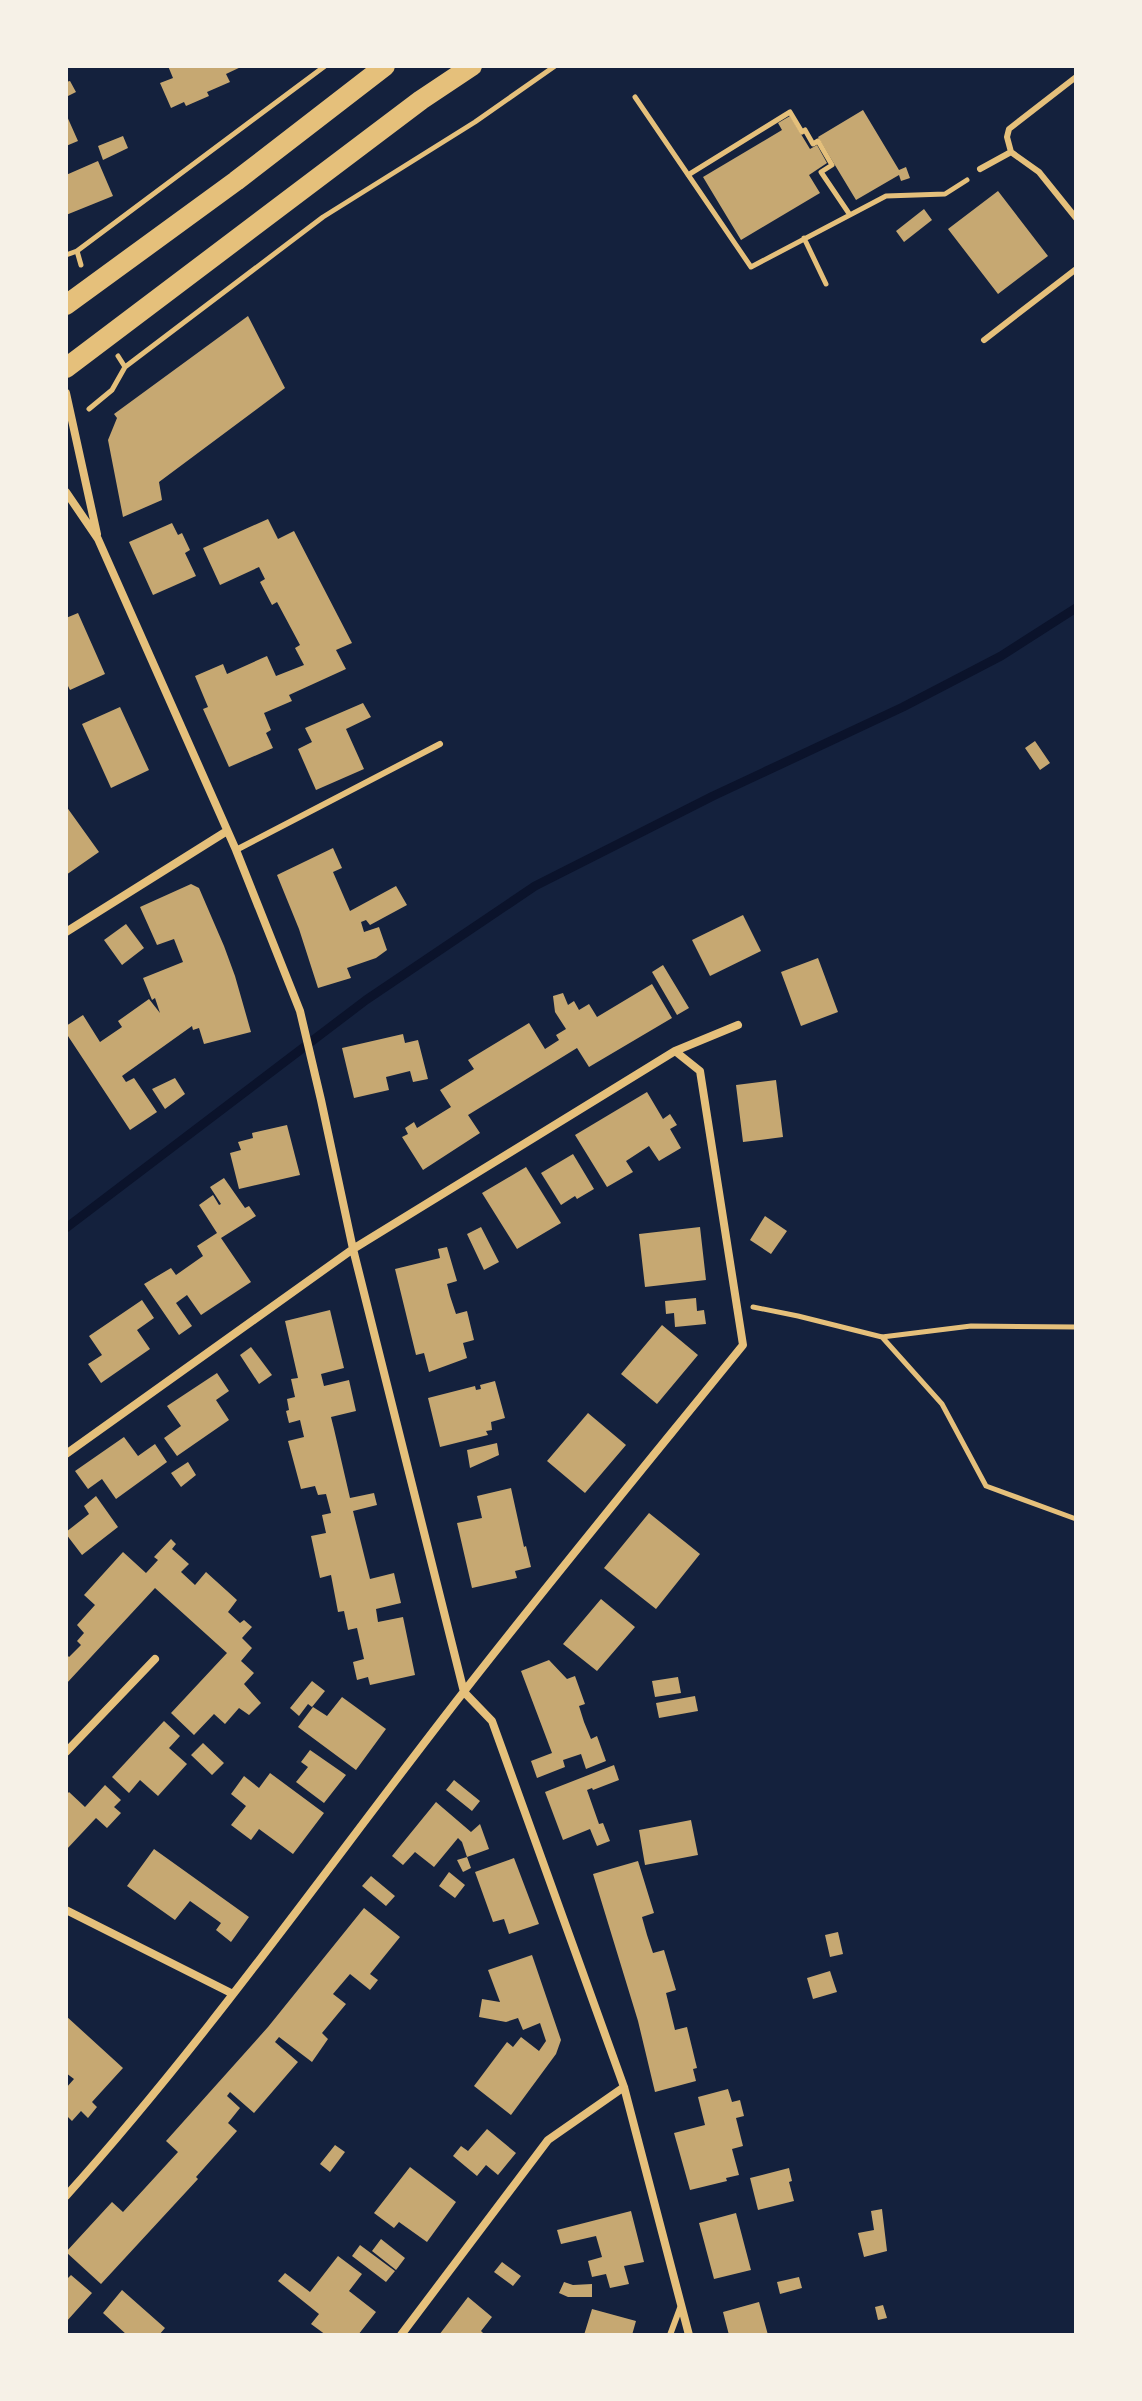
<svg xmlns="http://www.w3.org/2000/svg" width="1142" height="2401" font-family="Barlow,sans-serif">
<rect width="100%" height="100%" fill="#14213d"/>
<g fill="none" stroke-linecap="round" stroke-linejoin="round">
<path stroke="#0b132b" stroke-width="9" d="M66,1228l300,-228 169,-114 178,-90 190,-89 98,-51 75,-48"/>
</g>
<path fill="#c6a872" d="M168,66h75l-17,8 4,8 -23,10 2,4 -23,10 -2,-4 -13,6 -11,-25 13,-5z
M70,81l6,11 -10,5v-15z
M863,110l36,60 7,-3 4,11 -9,3 -2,-6 -43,25 -38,-63z
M66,114l12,27 -12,5z
M790,116l20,33 7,-4 10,18 -18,12 11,18 -79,47 -38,-63 79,-47 -4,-7z
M123,136l5,12 -25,12 -5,-14z
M98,161l15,35 -47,19v-40z
M998,191l50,65 -50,38 -50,-65z
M924,209l8,11 -28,22 -8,-11z
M248,316l37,72 -126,94 3,18 -39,17 -15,-77 9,-22 -3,-4z
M268,519l10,20 16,-8 58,112 -16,7 10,19 -57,26 3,6 -28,12 7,17 -5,3 7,15 -44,19 -26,-58 5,-2 -13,-31 28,-12 4,10 40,-18 9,20 28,-11 -9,-17 5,-3 -23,-43 -5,3 -12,-23 5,-3 -6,-12 -39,18 -17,-37z
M172,523l6,12 4,-2 8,17 -5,3 11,23 -43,19 -24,-53z
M78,613l27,61 -35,16 -4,-8v-64z
M363,703l8,14 -25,12 18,40 -48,21 -18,-41 14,-7 -7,-14z
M120,707l29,63 -38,18 -29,-64z
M1035,741l15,22 -10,7 -15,-22z
M66,806l33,46 -33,23z
M333,848l9,20 -9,4 17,39 46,-25 11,19 -37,20 -4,-5 -5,2 3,10 15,-5 8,23 -11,8 -29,10 4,10 -33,10 -19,-59 -22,-54z
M191,884l8,4 25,58 11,30 16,56 -47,12 -5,-16 -6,2 -1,-4 -70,50 4,6 8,-4 23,34 -27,18 -64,-97v-7l17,-11 17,27 22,-15 -4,-6 31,-22 11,14 -5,-15 -3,2 -9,-22 40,-16 -9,-23 -17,6 -17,-38z
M743,915l18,36 -51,25 -18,-36z
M126,924l18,24 -22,17 -18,-25z
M818,958l20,54 -37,14 -20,-54z
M663,965l26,43 -12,7 -25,-43z
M652,984l20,34 -83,49 -12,-19 -109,67 12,18 -57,37 -21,-33 6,-3 -3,-6 9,-6 3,6 34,-21 -11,-17 34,-21 -6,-9 61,-37 16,26 14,-9 -3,-5 10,-6 -11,-17 -2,-16 10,-3 5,12 6,-4 5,9 10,-6 8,13z
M403,1034l2,9 13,-3 10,39 -15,3 -3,-11 -24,6 3,13 -35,8 -12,-50z
M175,1078l10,16 -20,15 -13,-20z
M776,1080l7,57 -40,5 -7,-57z
M647,1092l16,27 7,-5 7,11 -7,4 11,19 -22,13 -10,-15 -23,15 7,11 -26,15 -32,-52z
M287,1125l13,50 -61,14 -9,-36 11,-3 -3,-8 15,-4 -1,-5z
M573,1154l21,35 -17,10 -2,-3 -14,9 -20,-32z
M526,1167l35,56 -44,26 -35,-56z
M224,1178l21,30 4,-2 7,10 -35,22 30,44 -50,33 -14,-20 -11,8 16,23 -13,9 -35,-51 27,-16 5,7 27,-19 -6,-10 20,-13 -18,-28 14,-10 6,10 2,-1 -11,-17z
M765,1216l22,15 -16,23 -21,-14z
M481,1227l18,35 -15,8 -17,-36z
M700,1227l6,53 -61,7 -6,-53z
M447,1247l10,34 -10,3 3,12 6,18 11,-3 7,29 -11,3 4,15 -38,14 -5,-19 -8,2 -21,-86 45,-11 -2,-9z
M696,1298l1,13 7,-1 2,14 -31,3 -1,-14 -8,1 -1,-13z
M142,1300l12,18 -17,12 13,19 -49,34 -13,-19 14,-9 -13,-19z
M330,1310l14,58 -23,6 3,12 25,-6 7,31 -25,6 3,12 16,69 24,-5 3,12 -24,6 17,68 24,-6 7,30 -25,6 2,13 25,-5 12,58 -45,10 -2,-8 -11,3 -4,-18 11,-3 -7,-31 -9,2 -4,-19 -6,1 -7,-37 -11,3 -9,-42 15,-3 -4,-18 9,-2 -5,-19 -8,1 -3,-9 -14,3 -13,-48 16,-4 -4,-17 -11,3 -3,-12 3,-1 -2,-11 8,-2 -4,-18 7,-1 -13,-57z
M662,1325l36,30 -41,49 -36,-30z
M251,1347l21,28 -13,9 -19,-29z
M217,1373l12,18 -13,9 13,20 -52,36 -13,-18 17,-12 -14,-20z
M495,1381l10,37 -14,4 1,8 -6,1 2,4 -48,12 -12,-49 47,-12 1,4 5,-1 -1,-4z
M588,1413l38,32 -41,48 -38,-32z
M124,1437l14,19 17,-12 12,18 -51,37 -14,-20 -14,10 -13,-18z
M497,1443l2,12 -29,13 -3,-18z
M188,1462l8,13 -15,12 -10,-14z
M511,1488l13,59 2,-1 5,21 -16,4 2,7 -45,10 -15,-65 25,-5 -5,-22z
M96,1496l22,31 -36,28 -16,-21v-2l23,-18 -5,-8z
M649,1513l51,41 -44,55 -52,-41z
M171,1539l5,5 -4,5 17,15 -8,8 14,13 11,-13 31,28 -9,12 12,11 4,-3 8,7 -10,11 10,10 -11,13 13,12 -10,11 17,19 -12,12 -10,-7 -14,16 -11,-10 -20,21 -23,-22 56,-60 -72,-65 -89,96v-30l3,3 12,-12 -4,-4 7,-8 -7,-8 18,-20 -11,-10 39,-43 23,21 12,-13 -4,-3z
M601,1599l34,28 -38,44 -34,-27z
M549,1660l18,19 8,-3 10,28 -6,2 5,16 7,17 6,-3 9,25 -20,8 -5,-15 -18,6 2,7 -28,11 -6,-17 21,-8 -31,-82z
M678,1677l3,16 -26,4 -3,-16z
M312,1681l13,10 -13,16 -4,-3 -9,12 -9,-8z
M695,1696l3,15 -39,7 -3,-15z
M342,1697l44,32 -30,41 -58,-43 15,-20 14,9z
M164,1721l16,15 -11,12 18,16 -29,32 -18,-16 -11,13 -17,-16z
M203,1743l21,20 -12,12 -21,-20z
M310,1750l36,25 -22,28 -28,-21 12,-15 -7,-5z
M614,1765l5,15 -26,10 -1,-2 -5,2 12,34 4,-1 7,18 -13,5 -7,-17 -27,11 -18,-48z
M270,1773l54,40 -31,41 -34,-25 -8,11 -20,-15 15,-19 -15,-12 13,-18 15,12z
M454,1780l26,21 -8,10 -26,-21z
M105,1785l16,15 -7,7 7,6 -14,15 -11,-10 -30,32v-55l3,-3 16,15z
M436,1802l35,30 9,-8 9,25 -22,8 -5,-15 -4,-4 -24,29 -19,-15 -12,13 -11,-9z
M691,1820l7,35 -53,10 -6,-35z
M154,1849l95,68 -18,25 -15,-12 5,-7 -31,-22 -15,19 -48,-34z
M467,1857l4,11 -8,4 -6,-12z
M514,1858l25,66 -30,10 -5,-15 -11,3 -18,-50z
M638,1861l16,52 -12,4 5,18 6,18 11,-3 12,40 -10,3 9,37 12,-3 10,41 -4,1 3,12 -41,11 -17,-71 -45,-147z
M449,1872l16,13 -10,13 -16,-12z
M371,1876l24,20 -9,10 -24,-20z
M364,1908l36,29 -30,37 8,6 -8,10 -20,-16 -17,20 13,10 -24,29 6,6 -16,23 -33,-25 -4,5 23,20 -44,51 -24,-21 -3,4 13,12 -12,15 9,8 -41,46 2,2 -97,105 -35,-32 46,-50 11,10 55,-60 -12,-11 102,-114z
M838,1932l5,22 -13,3 -5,-22z
M532,1955l29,85 -5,14 -45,61 -37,-29 33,-44 6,5 8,-10 18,14 7,-10 -6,-18 -17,7 -5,-12 -12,4 -27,-5 3,-18 18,3 -12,-32z
M830,1971l7,21 -24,7 -6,-21z
M66,2016l57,52 -31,34 5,5 -9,11 -7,-7 -9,10 -6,-6v-27l8,-9 -8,-6v-12l2,-3 -2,-2z
M728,2089l4,13 8,-2 4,16 -8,2 7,28 -11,3 7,26 -13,3 1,3 -37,9 -16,-57 31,-8 -7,-28z
M487,2129l29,24 -18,22 -12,-10 -9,11 -24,-20 8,-10 7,5z
M335,2145l10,7 -15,20 -10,-8z
M410,2167l46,35 -29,40 -28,-20 -5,6 -20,-15z
M789,2168l3,13 -3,1 5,19 -36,9 -8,-32z
M882,2209l5,42 -23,6 -6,-24 16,-3 -3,-19z
M631,2211l13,51 -20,4 5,18 -19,4 -4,-14 -14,3 -4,-16 14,-4 -6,-21 -35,8 -4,-14z
M736,2213l15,57 -37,9 -15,-56z
M381,2239l24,19 -9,12 -24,-19z
M360,2245l35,26 -9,11 -34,-26z
M338,2256l24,18 -13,17 27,21 -18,23h-32l-15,-11 8,-10 -41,-33 7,-8 25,19z
M502,2262l19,14 -8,10 -19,-14z
M71,2275l21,18 -26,29v-44l1,1z
M799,2277l3,11 -22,6 -3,-12z
M564,2282l9,3 19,-1v13h-24l-9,-4z
M122,2290l43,38 -6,7h-32l-24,-22z
M468,2297l24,20 -11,14 4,4h-46z
M759,2302l9,33h-39l-6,-23z
M883,2305l4,13 -9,2 -3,-13z
M592,2309l44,12 -4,14h-48z"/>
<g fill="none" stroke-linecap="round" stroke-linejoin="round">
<path stroke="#e5c07b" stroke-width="5" d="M635,97l116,170 135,-71 59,-2 22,-14
M688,175l102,-63 12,20 3,-2 8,14 5,-3 14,24 -11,7 29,43
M804,238l22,46
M77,251l248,-185
M66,255l11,-4 4,14
M125,367l198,-150 152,-95 80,-56
M89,409l23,-19 13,-23 -7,-11
M753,1307l45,9 84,21 89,-11 105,1
M882,1337l60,67 44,82 90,33"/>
<path stroke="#e5c07b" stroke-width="6" d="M1076,77l-67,52 -2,8 4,15 28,20 37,46
M980,169l31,-17
M984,340l92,-71
M236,850l204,-106
M670,2335l10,-27"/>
<path stroke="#e5c07b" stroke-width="8" d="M66,393l31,141
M66,492l32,47 138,311 64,161 21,89 32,149 111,443
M66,932l161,-101
M66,1454l287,-205 322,-198 63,-26
M464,1692l28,29 132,366 65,248
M66,1752l89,-93
M66,1910l167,84
M66,2196c142,-158 265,-334 396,-502 92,-118 187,-233 281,-349l-43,-274 -25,-20
M401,2335l147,-195 76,-53"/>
<path stroke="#e5c07b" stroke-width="20" d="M66,305l170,-124 149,-115
M66,368l355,-268 51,-34"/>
</g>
<rect width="1142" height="2401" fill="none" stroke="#f6f1e7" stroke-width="136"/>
</svg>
